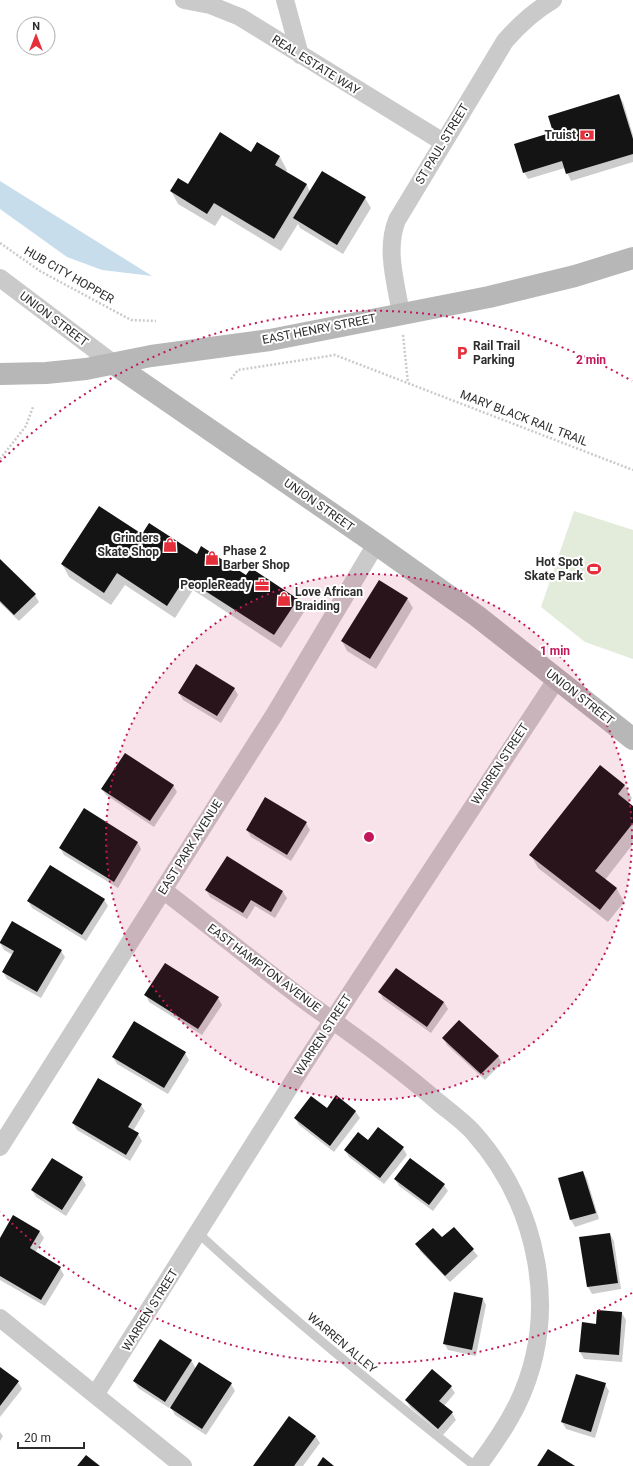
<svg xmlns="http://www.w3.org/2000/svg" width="633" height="1466" font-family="Roboto,sans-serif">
<rect width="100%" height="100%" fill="#fff"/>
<path fill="#e3ebdb" d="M574,511l59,19v129l-48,-17 -44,-35z"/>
<path fill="#c7ddeb" d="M0,181l152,95 -50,-6 -35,-13 -67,-48z"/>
<path fill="#0003" d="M619,95l4,7 10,33v27l-62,19 -6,-13 -37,11 -4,-7 30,-39z
M257,144l23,13 7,13 -1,2 21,13 3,7 55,6 6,10 -28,46 -43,-26 -2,-4 -17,27 -59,-36 -7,11 -37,-22 -7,-13 18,-6 62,-32z
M142,535l55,20 100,44 7,13 -23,36 -88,-58 -18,28 -50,-33 -14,20 -42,-28 -7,-13z
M0,561l35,34 4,7 -20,19 -19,-18z
M407,598l6,10 -37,61 -29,-18 -5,-10z
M234,688l4,7 -17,28 -38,-23 -4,-7z
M173,785l4,7 -23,35 -48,-32 -4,-6z
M624,785l8,13 -4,5 5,4v37l-28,36 12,9 7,13 -16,20 -70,-54 -7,-13z
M306,823l4,7 -19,31 -40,-24 -4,-7z
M138,843l3,6 -23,39 -54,-33 -4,-7z
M227,857l56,35 4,6 -12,20 -20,-12 -8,13 -37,-22 -4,-7z
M104,899l4,7 -22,35 -54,-33 -4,-7z
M0,943l61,8 4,6 -24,41 -34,-19 -4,-7 10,-17 -9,-5z
M396,969l48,33 4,7 -17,24 -48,-34 -3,-7z
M146,995l72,3 4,7 -20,30 -53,-33z
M443,1038l55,18 4,7 -17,17 -38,-35z
M185,1053l4,7 -21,34 -51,-30 -4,-7z
M336,1097l20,15 4,6 -26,34 -35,-27 -4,-7 32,-9z
M141,1105l4,6 -12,20 5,3 4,7 -12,20 -53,-31 -4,-7z
M378,1128l25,20 4,7 -23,29 -35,-27 -4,-7 23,-9z
M583,1172l4,7 12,40 -24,8 -4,-7 -12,-41z
M82,1178l4,7 -20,31 -30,-19 -4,-7z
M395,1179l49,6 4,6 -15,20 -34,-25z
M14,1217l26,15 4,6 -9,15 25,15 4,7 -19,31 -45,-26v-41z
M454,1228l24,28 -28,26 -30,-31 -3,-7 25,-5z
M610,1234l4,7 7,48 -29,5 -4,-7 -8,-49z
M483,1299l3,6 -10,51 -28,-6 -4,-7z
M622,1313l4,7 -4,42 -38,-3 -4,-7 3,-28 14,1z
M191,1360l5,9 4,-5 31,20 4,7 -29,44 -31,-20 -5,-9 -1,2 -31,-20 -4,-7z
M0,1368l18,14 4,7 -22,28z
M605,1384l4,7 -14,47 -29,-9 -4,-7z
M451,1387l4,6 -11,13 8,7 4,7 -13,15 -33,-28 -4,-7z
M290,1418l26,19 4,6 -17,23h-49z
M0,1432l3,4 -3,5z"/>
<path fill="#141414" d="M619,94l14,45v15l-67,20 -4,-13 -39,12 -9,-29 39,-12 -5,-16z
M220,132l31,20 6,-10 23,14 -5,9 32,19 -33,55 -60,-36 -7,11 -37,-23 8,-13 10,6z
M322,171l44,26 -29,48 -44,-27z
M99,506l43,28 7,-11 48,31 4,-8 45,29 5,-7 47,31 -24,36 -89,-57 -18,28 -50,-33 -13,20 -43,-29z
M0,559l36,35 -22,21 -14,-14z
M379,580l29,18 -38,61 -29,-18z
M196,664l39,24 -18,28 -39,-23z
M125,753l49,32 -24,36 -49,-32z
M600,765l25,20 -7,9 15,12v17l-38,48 22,17 -17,22 -71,-55z
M265,797l42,25 -20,33 -41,-25z
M84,808l54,34 -24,40 -55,-34z
M227,856l56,35 -12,21 -20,-12 -8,13 -38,-23z
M50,865l55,34 -23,36 -55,-34z
M12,921l50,29 -25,42 -35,-20 12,-21 -14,-8v-1z
M165,963l54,34 -21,32 -54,-34z
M396,968l48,34 -17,25 -49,-35z
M459,1020l40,36 -18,18 -39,-36z
M134,1021l52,31 -22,36 -52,-31z
M98,1078l44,26 -14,23 11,6 -13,22 -54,-32z
M336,1095l20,16 -26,35 -36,-28 17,-22 16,12z
M378,1127l26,20 -24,31 -36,-28 14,-18 10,8z
M52,1158l31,19 -21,33 -31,-20z
M410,1158l35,26 -16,21 -35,-26z
M583,1171l13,42 -26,7 -12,-42z
M13,1215l27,16 -10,17 31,19 -20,33 -41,-24v-38z
M454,1227l20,22 -29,27 -30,-32 18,-16 9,9z
M610,1233l8,50 -31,4 -8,-50z
M454,1292l29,6 -11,52 -29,-6z
M597,1310l25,2 -3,43 -40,-3 3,-30 14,2z
M160,1339l32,21 -27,42 -32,-21z
M199,1362l33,21 -30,46 -32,-21z
M0,1367l19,14 -19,25z
M432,1369l20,17 -13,15 14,11 -15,17 -33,-29z
M576,1374l30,9 -15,49 -30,-10z
M289,1416l27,20 -22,30h-41z
M548,1449l27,17h-38z
M86,1455l14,11h-23z
M323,1457l11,9h-17z"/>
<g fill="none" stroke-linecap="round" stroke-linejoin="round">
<path stroke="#cacaca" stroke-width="2.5" stroke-dasharray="2 2" stroke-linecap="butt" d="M0,243l40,28 91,49 25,1
M403,335l5,48
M231,379l7,-9 97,-15 298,115
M0,459l26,-33 7,-19"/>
<path stroke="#cacaca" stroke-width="9" d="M198,1233c89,82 182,158 277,233"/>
<path stroke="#cacaca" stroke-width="18" d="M184,0l26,5 30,12 203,125
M285,0l15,55
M0,278l114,86
M401,314c-5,-31 -16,-64 -4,-94l108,-179c15,-17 29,-30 48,-41
M163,890c50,38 98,78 148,115 43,31 87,62 127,97 12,10 25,19 35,30 66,74 88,182 44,273 -11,22 -24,41 -39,61
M0,1147l274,-432 102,-171
M0,1318l183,148
M95,1395l211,-334 250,-381"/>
<path stroke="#b7b7b7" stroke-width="22" d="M114,364l262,180 101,72 156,123
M0,374l46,-1 40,-4 65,-13 119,-16 219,-43 86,-21 58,-18"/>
</g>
<circle cx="369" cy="837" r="263" fill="#c2185b" fill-opacity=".12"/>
<g fill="none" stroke="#c2185b" stroke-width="2" stroke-dasharray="2 4">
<circle cx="369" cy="837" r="263"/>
<path d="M632 1293A526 526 0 0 1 0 1212M0 462A526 526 0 0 1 632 381"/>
</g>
<defs>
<symbol id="bank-bare" viewBox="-9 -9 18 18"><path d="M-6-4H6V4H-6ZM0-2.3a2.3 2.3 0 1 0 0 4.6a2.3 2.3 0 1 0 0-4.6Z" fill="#e52f3b" stroke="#fff" stroke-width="2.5" paint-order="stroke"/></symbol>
<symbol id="parking-bare" viewBox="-9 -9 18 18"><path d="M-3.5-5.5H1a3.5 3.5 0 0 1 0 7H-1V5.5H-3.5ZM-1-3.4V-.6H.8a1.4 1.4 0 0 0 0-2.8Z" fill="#e52f3b" stroke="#fff" stroke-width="2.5" paint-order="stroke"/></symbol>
<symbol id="shop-bare" viewBox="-9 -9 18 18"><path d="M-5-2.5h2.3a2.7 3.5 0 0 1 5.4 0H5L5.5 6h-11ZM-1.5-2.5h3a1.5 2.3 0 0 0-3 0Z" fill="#e52f3b" stroke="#fff" stroke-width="2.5" paint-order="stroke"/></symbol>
<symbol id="stadium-bare" viewBox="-9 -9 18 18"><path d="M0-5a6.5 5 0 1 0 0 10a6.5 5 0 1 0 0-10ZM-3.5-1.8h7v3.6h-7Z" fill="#e52f3b" stroke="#fff" stroke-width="2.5" paint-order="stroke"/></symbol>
<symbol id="office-bare" viewBox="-9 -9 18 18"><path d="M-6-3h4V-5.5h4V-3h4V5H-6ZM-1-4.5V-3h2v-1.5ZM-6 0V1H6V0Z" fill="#e52f3b" stroke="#fff" stroke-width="2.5" paint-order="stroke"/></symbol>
</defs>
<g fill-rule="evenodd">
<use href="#bank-bare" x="577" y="125" width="20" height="20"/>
<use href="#parking-bare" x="452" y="343" width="20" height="20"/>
<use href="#shop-bare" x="160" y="535" width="20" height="20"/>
<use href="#shop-bare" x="202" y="548" width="20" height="20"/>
<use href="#stadium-bare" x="584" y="559" width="20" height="20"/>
<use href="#office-bare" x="252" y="575" width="20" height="20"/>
<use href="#shop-bare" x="274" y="589" width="20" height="20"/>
</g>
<g text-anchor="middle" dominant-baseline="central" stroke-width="4" stroke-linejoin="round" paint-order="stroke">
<g font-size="12" fill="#2d2d2d" stroke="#fff">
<text transform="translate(316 65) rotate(32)">REAL ESTATE WAY</text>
<text transform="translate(442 144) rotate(-59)">ST PAUL STREET</text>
<text transform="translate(69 275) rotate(30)">HUB CITY HOPPER</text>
<text transform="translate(54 319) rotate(37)">UNION STREET</text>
<text transform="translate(319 329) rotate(-11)">EAST HENRY STREET</text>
<text transform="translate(524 418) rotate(21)">MARY BLACK RAIL TRAIL</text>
<text transform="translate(319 505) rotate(35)">UNION STREET</text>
<text transform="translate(580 697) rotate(38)">UNION STREET</text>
<text transform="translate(500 764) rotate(-57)">WARREN STREET</text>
<text transform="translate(190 847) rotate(-58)">EAST PARK AVENUE</text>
<text transform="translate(264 968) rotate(37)">EAST HAMPTON AVENUE</text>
<text transform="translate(323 1035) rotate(-57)">WARREN STREET</text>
<text transform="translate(150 1310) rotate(-58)">WARREN STREET</text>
<text transform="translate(342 1343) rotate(40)">WARREN ALLEY</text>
</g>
<g font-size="12" font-weight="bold" fill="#2d2d2d" stroke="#fff" text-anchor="end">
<text x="576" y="135">Truist</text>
<text x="473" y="346" text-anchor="start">Rail Trail<tspan x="473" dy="14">Parking</tspan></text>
<text x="159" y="538">Grinders<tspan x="159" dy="14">Skate Shop</tspan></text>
<text x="223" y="551" text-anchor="start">Phase 2<tspan x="223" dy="14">Barber Shop</tspan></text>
<text x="583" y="562">Hot Spot<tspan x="583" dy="14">Skate Park</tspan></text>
<text x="251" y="585">PeopleReady</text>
<text x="295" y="592" text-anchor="start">Love African<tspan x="295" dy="14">Braiding</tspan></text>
</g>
</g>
<circle cx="369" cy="837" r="6" fill="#c2185b" stroke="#fff" stroke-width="2"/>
<g font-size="12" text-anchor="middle" font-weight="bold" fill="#c2185b" stroke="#fff" stroke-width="4" stroke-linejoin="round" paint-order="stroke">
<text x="591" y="364">2 min</text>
<text x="555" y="655">1 min</text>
</g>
<g transform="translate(36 36)"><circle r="19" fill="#ffffff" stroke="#ababab"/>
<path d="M0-3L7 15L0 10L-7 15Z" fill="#e52f3b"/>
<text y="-6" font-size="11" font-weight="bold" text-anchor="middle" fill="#2d2d2d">N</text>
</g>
<path d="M18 1442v6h66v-6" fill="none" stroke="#2d2d2d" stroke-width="2"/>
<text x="24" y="1442" font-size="12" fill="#2d2d2d" stroke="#ffffff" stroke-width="3" paint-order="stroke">20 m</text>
</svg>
